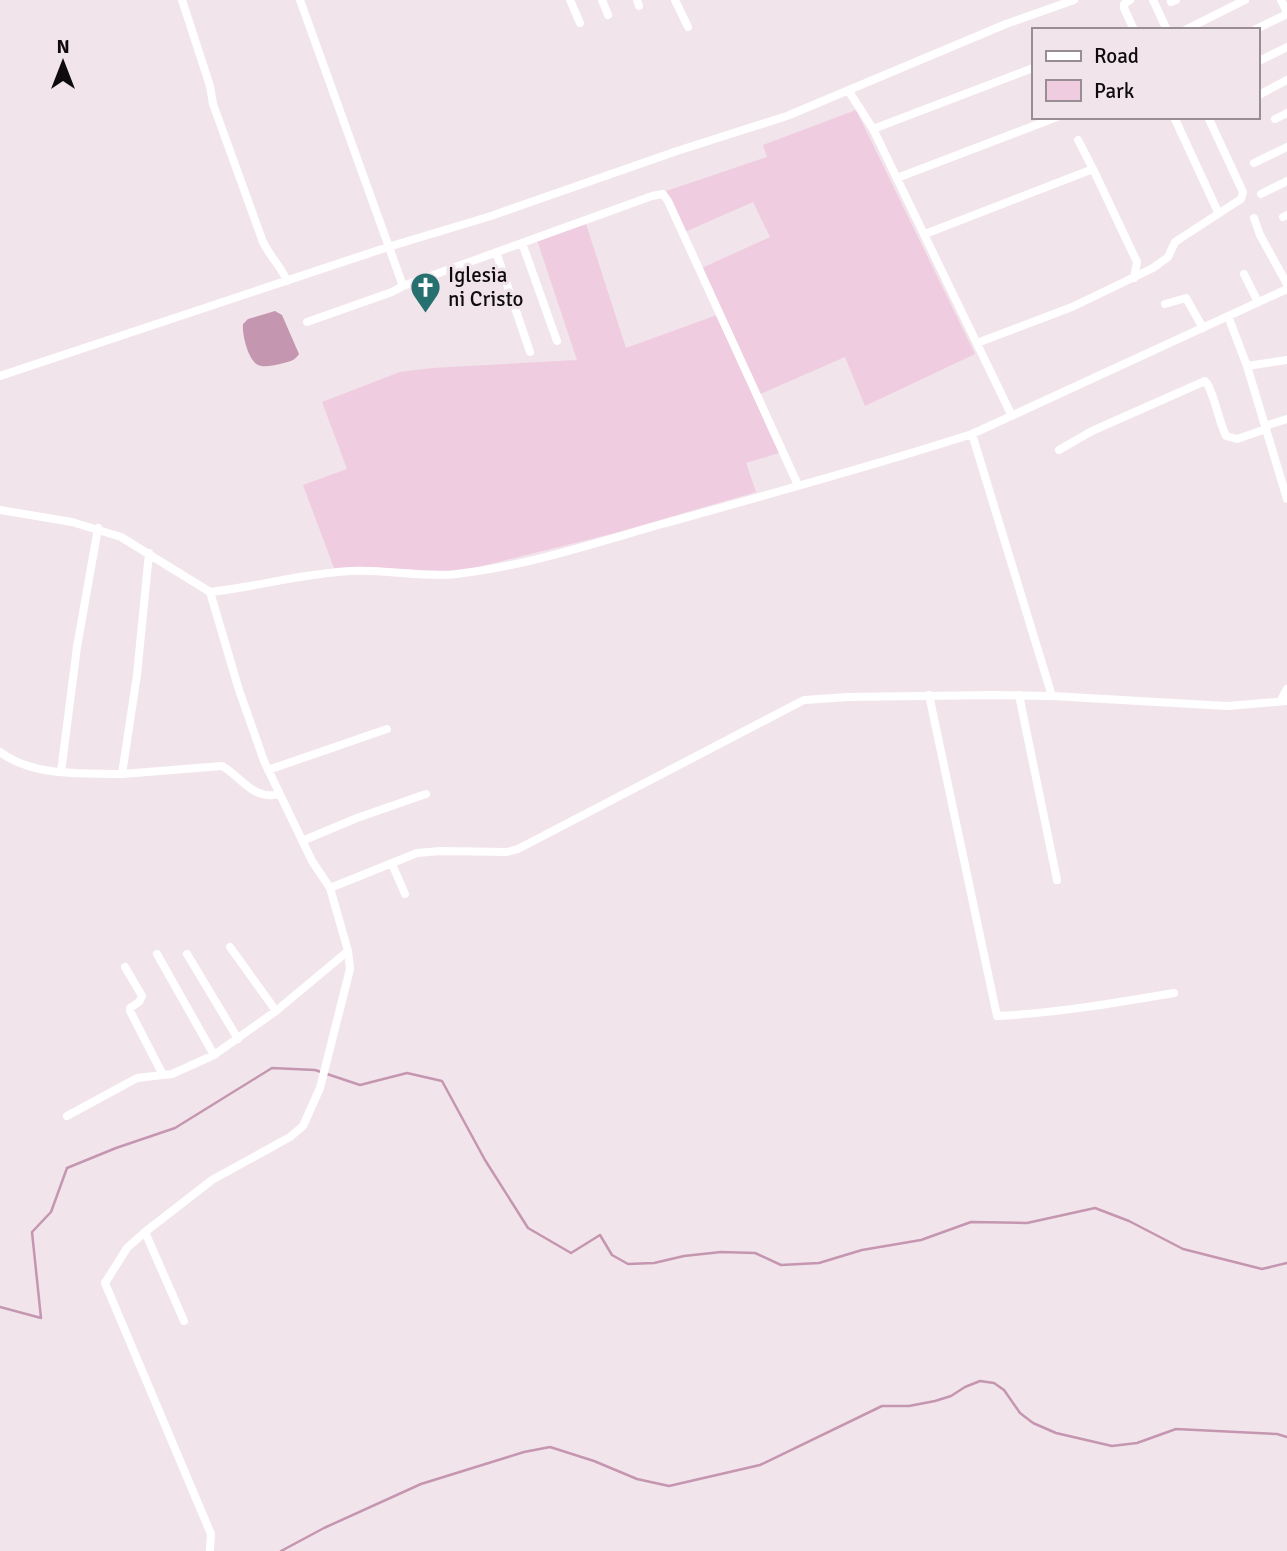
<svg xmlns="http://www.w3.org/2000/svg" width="1287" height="1551" font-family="Signika,sans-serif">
<rect width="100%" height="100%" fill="#f2e4eb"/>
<path fill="#efccdf" d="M856,110l119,244 -110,52 -20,-49 -85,37 -58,-126 68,-31 -17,-35 -68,30 -19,-41 101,-34 -4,-12z
M586,224l40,124 91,-33 62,138 -33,10 10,29 -141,41 -141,35 -25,4 -85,-5 -30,1 -31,-83 44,-16 -25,-67 78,-30 32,-4 145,-8 -40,-120z"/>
<path fill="#c596b0" d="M275,311l7,4 17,39c-4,7 -11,8 -19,10 -6,1 -16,4 -22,1 -10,-5 -16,-30 -15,-41l5,-5z"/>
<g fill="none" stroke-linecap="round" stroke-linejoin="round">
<path stroke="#c596b0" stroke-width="2.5" d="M0,1307l41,11 -9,-86 19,-20 16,-44 49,-20 59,-20 97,-60 43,2 45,15 47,-12 35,8 43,79 43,68 43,25 29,-18 12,20 16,9 26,-1 30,-7 37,-4 34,1 26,12 38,-2 43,-13 59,-10 50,-18 56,1 68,-15 34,13 54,28 79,20 25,-6
M281,1551l43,-23 97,-44 103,-32 26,-5 44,14 43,18 32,7 91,-21 122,-59h27l26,-5 16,-5 14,-9 15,-6 14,2 10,7 16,23 13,10 23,10 56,13 25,-3 39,-14 101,5 10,3"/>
<path stroke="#fff" stroke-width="8" d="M182,0l28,86 3,18 50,138c7,15 18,24 24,39
M300,0l103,286 249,-90 11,-2 5,7 130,284
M570,0l10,23
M602,0l6,15
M637,0l2,6
M675,0l13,27
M1130,0l-6,4v4l10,22
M1153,0l14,30
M1281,0l6,12
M1171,2l5,-2
M1185,30l60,-30
M1254,30l33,-16
M1257,62l30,-15
M848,90l25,39 139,287
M1257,96l30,-16
M1174,117l44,95
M1275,119l12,-6
M873,129l160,-61
M1078,140l15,29
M1254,163l33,-16
M897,178l160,-61
M1261,194l26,-13
M1283,217l4,-2
M1254,218l6,17 27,49
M925,234l168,-65 44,93 -3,16
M522,243l35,98
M496,252l34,100
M1244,274l14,28
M1165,304l21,-6 17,30
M1228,316l19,50 40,133
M307,322l85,-30 11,-6
M977,343l95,-36 81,-39 15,-11 7,-15 66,-43 2,-7 -35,-75
M1247,366l40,-6
M0,376l388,-129 103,-31 186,-65 110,-35 219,-92 68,-24
M1265,426l22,-7
M972,434l80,262
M1059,450l33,-19 113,-50c8,8 14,41 21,55l11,3 29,-10
M0,510l72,12 49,15 89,55c47,-5 93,-19 141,-21 35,-2 70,7 106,3 69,-8 138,-31 205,-50 104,-29 208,-57 310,-90l315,-145
M149,553l-12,122 -15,99 100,-8c20,11 31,35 57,28
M929,695l68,321c59,-3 118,-13 177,-23
M1019,695l38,185
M1281,700l6,-11
M0,752c33,25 83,21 122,22
M268,770l119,-41
M61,772l16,-125 21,-119
M302,841l55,-23 69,-24
M392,864l13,30
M330,888l87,-35 24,-2 66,1 11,-3 286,-149 44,-3 145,-2 59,1 175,10 60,-5
M230,947l46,64
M157,954l57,101
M187,954l51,85
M125,967l17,29 -3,6 -9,6v3l33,64
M67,1116l70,-38 35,-4 42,-19 62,-44 72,-60
M145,1232l39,89
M210,1550l1,-16 -106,-251 22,-35 18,-16 67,-52 78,-43 13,-11 17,-38 30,-119 -2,-18 -18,-63 -18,-27 -48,-100 -25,-71 -29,-98"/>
</g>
<defs>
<symbol id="church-pin" viewBox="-11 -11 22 30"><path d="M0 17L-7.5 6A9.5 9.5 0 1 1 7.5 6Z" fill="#267170" stroke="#f2e4eb"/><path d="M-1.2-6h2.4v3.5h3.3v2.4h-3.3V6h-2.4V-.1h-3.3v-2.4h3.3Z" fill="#fff"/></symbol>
</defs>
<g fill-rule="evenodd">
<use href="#church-pin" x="408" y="270" width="35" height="47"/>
</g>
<g text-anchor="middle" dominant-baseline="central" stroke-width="7" stroke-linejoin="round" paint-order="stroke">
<g font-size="21" fill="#0f0b0d" stroke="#f2e4eb" text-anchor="start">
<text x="448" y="275">Iglesia<tspan x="448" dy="24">ni Cristo</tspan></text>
</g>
</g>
<rect x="1032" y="28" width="228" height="91" fill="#f2e4eb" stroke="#978d92" stroke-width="2"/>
<rect x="1046" y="51" width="35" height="10" fill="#ffffff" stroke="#978d92" stroke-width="2"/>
<text x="1094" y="63" font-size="21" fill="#0f0b0d">Road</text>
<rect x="1046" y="80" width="35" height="21" fill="#efccdf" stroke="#978d92" stroke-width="2"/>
<text x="1094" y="98" font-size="21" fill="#0f0b0d">Park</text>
<g transform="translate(63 63)" stroke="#f2e4eb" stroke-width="5" paint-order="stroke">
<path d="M0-5L12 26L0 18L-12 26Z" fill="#0f0b0d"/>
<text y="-10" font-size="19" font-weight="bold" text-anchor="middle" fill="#0f0b0d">N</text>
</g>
</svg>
